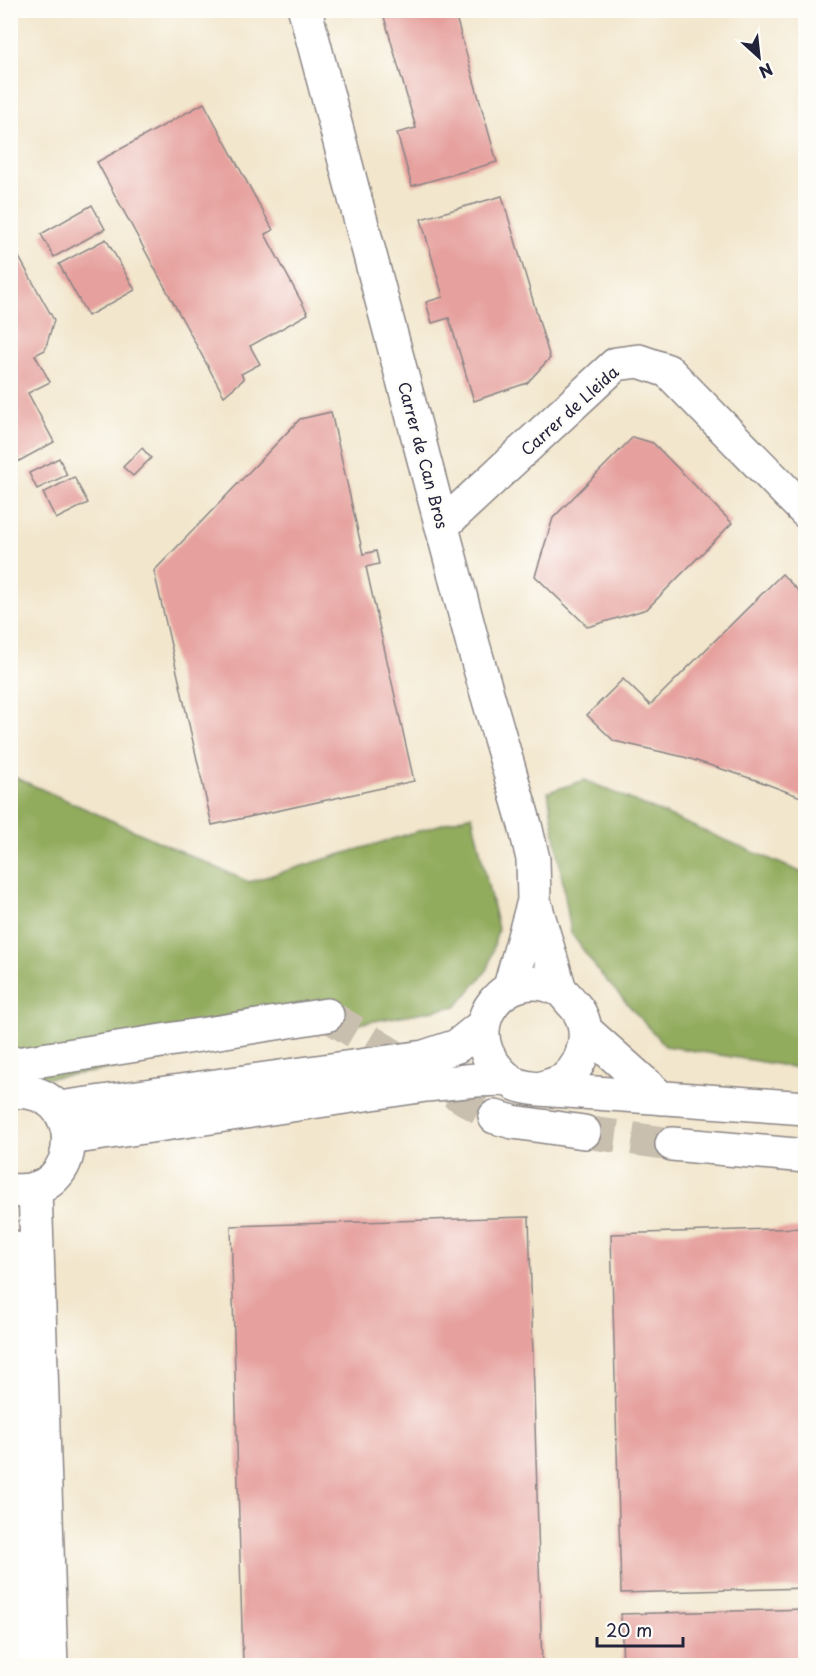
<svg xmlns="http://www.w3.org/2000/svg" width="816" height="1676" font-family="'Playpen Sans',sans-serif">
<rect width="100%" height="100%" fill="#fdfcf7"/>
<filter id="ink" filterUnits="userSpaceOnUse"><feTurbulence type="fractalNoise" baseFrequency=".0167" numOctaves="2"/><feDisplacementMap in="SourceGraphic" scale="12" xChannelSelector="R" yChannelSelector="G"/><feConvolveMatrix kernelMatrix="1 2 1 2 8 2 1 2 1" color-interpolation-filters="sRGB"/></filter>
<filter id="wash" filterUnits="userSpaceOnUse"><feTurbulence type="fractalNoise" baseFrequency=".008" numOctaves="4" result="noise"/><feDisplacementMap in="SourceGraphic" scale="24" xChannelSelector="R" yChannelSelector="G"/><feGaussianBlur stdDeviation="1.35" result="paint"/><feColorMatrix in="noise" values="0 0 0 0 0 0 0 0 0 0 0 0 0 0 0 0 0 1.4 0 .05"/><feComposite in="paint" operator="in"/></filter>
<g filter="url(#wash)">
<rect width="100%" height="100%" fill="#f2e6cc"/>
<path fill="#92ac5d" stroke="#5a674c" stroke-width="1.5" d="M10,775l239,107 223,-67 26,114 -10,40 -31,37 -365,66 -81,11z
M585,780l220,94v195l-140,-23 -66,-74 -28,-39 -23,-141z"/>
<g id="blocks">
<path fill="#e6a19e" d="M382,10h72l43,152 -85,24 -15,-53 19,-5z
M204,103l69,127 -8,4 43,80 -58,32 10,18 -19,10 3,5 -20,17 -127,-234z
M502,196l48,162 -23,25 -53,18 -25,-83 -17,5 -6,-21 17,-5 -22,-78z
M92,205l13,24 -51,28 -13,-23z
M106,239l29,51 -47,26 -29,-52z
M10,241l44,79 -9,30 -10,5 15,27 -22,11 26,49 -44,24z
M331,412l32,142 13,-3 3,13 -13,3 48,214 -202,44 -58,-254 146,-152z
M633,437l20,6 79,80 -85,86 -59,18 -53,-51 18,-58z
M142,448l9,10 -18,18 -10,-9z
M59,458l8,17 -30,14 -8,-16z
M74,477l14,26 -32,16 -13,-26z
M782,574l24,25v200l-50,-19 -72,-23 -70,-16 -27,-26 36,-36 27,26z
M529,1217l13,449h-299l-12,-440z
M806,1228v360l-185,5 -10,-359z
M806,1609v57h-183l-2,-52z"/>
</g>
</g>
<g filter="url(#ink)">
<use href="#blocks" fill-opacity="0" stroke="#8a8484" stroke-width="1.5"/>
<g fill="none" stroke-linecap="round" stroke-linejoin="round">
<path stroke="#c8bfaf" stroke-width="33" stroke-dasharray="33 16" stroke-linecap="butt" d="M327,1015l168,102
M584,1132l88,12"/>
<defs>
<path id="minor" d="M305,10l169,638 51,177 8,34 1,42 26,89
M443,525l173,-161 23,-3 29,10 138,141
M510,987l24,-86
M585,1030l76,68
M10,1065l317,-50
M539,1089c8,-3 19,-5 26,-10 20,-17 29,-52 9,-74 -5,-5 -10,-13 -16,-16 -51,-25 -99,34 -62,78 14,17 22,20 43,22l267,19
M10,1092c80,-9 76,109 0,98
M59,1108l365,-51 33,-11 25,-20
M495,1117l18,5 71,10
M70,1138l356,-53 50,-5 30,-1
M672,1144l134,12
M35,1189l16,477
M10,1246l11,295 2,125"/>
</defs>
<use href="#minor" stroke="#8a8484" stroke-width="36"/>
<use href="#minor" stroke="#fff" stroke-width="33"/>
</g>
</g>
<g text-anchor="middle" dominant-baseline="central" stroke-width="4.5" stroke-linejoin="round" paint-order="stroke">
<g font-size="16" fill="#22223b" stroke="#fdfcf7">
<text transform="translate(569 410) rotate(-42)">Carrer de Lleida</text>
<text transform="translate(424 455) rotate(75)">Carrer de Can Bros</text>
</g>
</g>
<rect width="816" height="1676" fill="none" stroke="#fdfcf7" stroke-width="36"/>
<g transform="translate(759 57) rotate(153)" stroke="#fdfcf7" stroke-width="4.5" paint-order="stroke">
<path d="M0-4.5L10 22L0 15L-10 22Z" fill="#22223b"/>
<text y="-9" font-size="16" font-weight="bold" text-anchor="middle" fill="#22223b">N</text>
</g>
<path d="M597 1637v9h86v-9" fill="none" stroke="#22223b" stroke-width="3"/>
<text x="606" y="1637" font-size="18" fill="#22223b" stroke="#fdfcf7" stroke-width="4.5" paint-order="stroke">20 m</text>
</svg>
